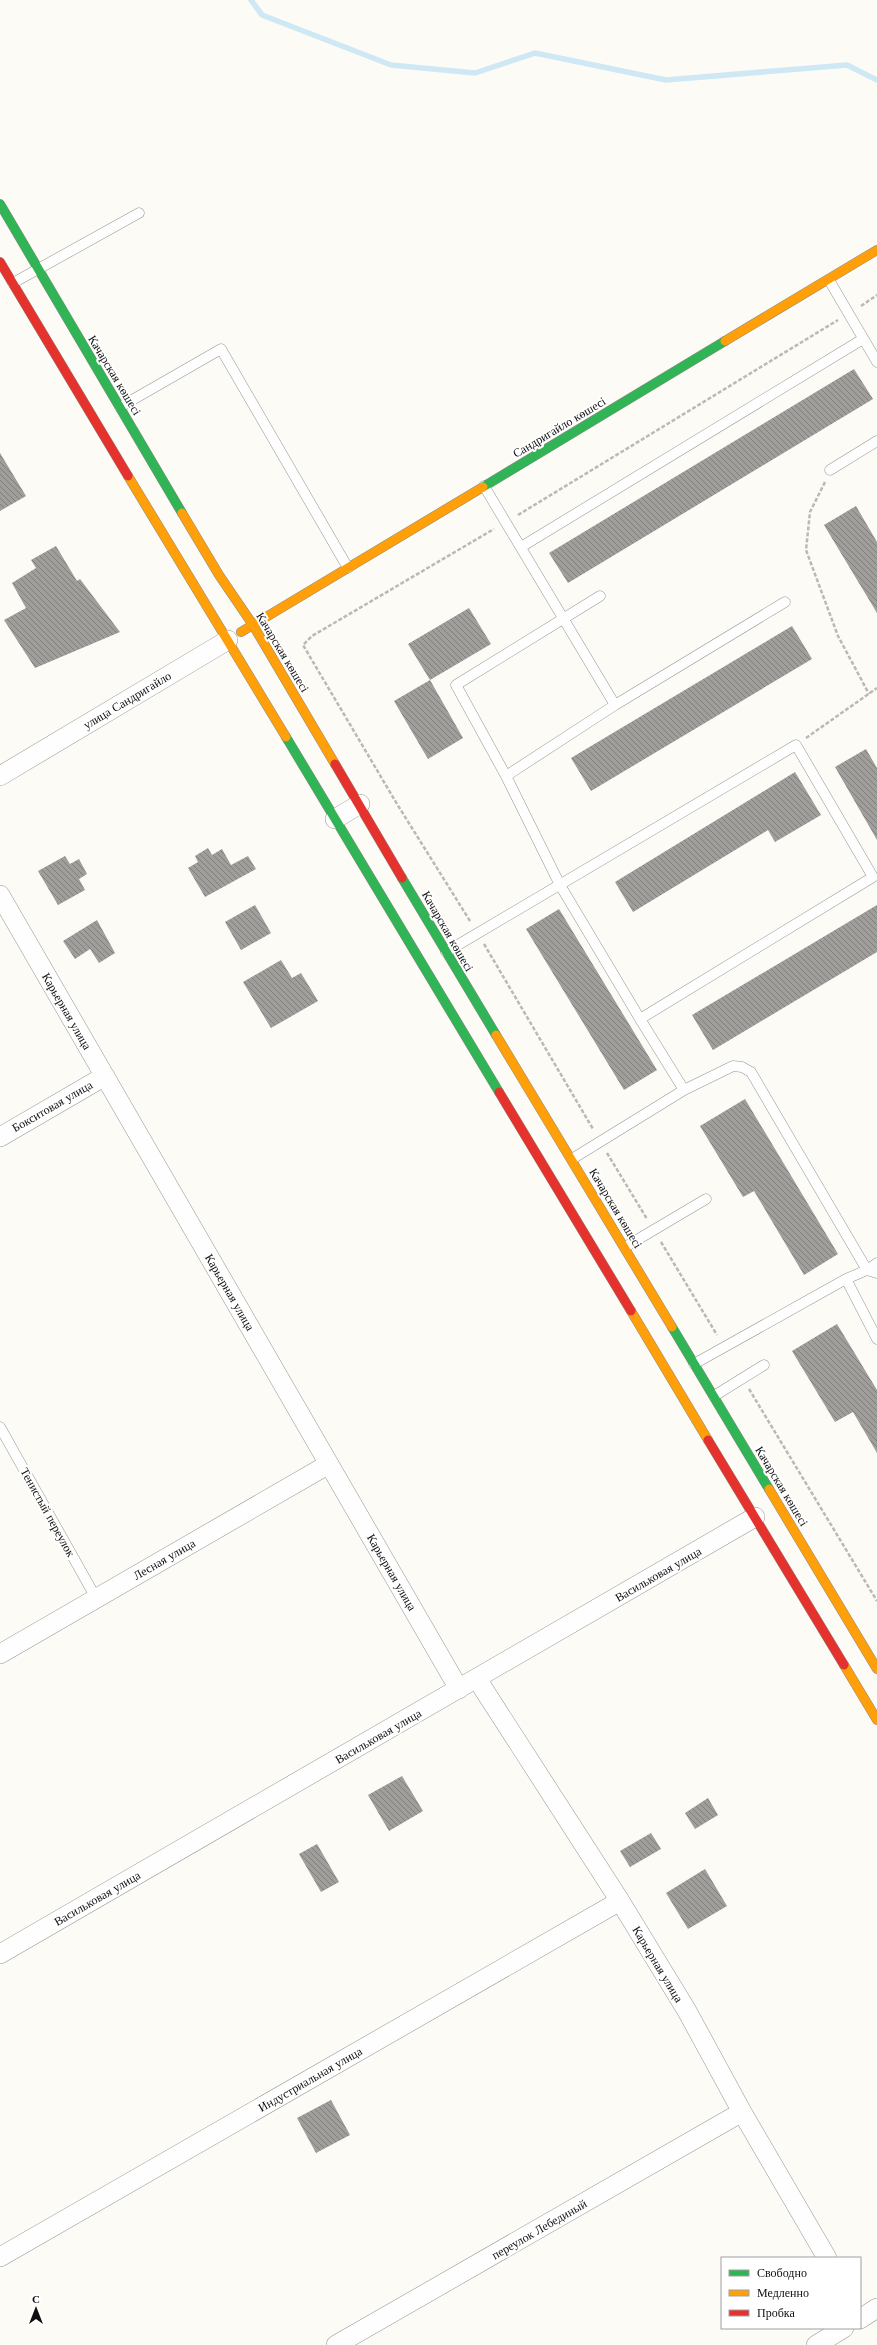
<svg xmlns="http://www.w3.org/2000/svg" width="877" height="2345" font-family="'Libre Baskerville',serif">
<defs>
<pattern id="building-back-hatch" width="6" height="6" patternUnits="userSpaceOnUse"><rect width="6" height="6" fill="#a09e9b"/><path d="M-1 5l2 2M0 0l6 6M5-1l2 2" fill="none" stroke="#817f7d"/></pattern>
</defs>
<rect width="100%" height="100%" fill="#fcfbf6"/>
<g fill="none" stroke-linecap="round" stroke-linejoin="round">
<path stroke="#cee9f4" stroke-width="5.5" d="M251,0l11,15 129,50 84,8 60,-20 131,27 181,-15 30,15"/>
</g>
<path fill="url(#building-back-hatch)" d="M854,369l19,30 -305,184 -19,-30z
M0,453l26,43 -26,15z
M856,506l21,36v71l-53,-88z
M56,546l21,35 3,-2 40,53 -85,36 -31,-48 22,-12 -14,-25 24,-15 -5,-8z
M469,608l22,36 -61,36 -22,-36z
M792,626l20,33 -221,132 -20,-33z
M430,680l33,58 -35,21 -34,-58z
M866,749l11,19v72l-42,-73z
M795,772l26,43 -46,27 -7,-12 -135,82 -18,-30z
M208,848l4,7 10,-6 9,16 17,-9 8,13 -51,28 -17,-29 10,-6 -3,-6z
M65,856l5,8 9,-5 8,15 -8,5 6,11 -27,15 -20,-34z
M255,905l16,28 -30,17 -16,-28z
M877,905v47l-164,98 -21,-35z
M559,909l98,161 -33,20 -98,-161z
M97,920l18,33 -16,10 -9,-14 -15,10 -12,-18z
M281,960l11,18 9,-5 17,28 -47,27 -28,-46z
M745,1099l93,155 -34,21 -50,-84 -11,6 -43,-71z
M837,1324l40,66v63l-24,-41 -18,10 -43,-71z
M402,1776l21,35 -34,20 -21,-36z
M708,1798l10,17 -23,14 -10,-16z
M651,1833l10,16 -31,18 -10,-16z
M317,1844l22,38 -18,10 -22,-38z
M705,1869l22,37 -39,23 -22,-36z
M331,2100l19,35 -34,18 -19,-35z"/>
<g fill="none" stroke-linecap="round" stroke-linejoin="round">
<defs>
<path id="lane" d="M829,280l48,82
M13,283l126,-70
M120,407l101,-58 127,219
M830,470l47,-29
M484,486l131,219
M521,547l342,-208
M600,596l-144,89 50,91 54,109 80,134
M506,776l109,-71 170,-103
M446,952l350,-207 77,132 -233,142 44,71
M572,1159l112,-69 49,-24 9,1 9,5 116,198 10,-7
M625,1247l81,-48
M846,1279l31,60
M694,1364l152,-85 21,-9 10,3
M714,1396l50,-31
M0,1427l96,171"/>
<path id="street" d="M0,776l228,-136
M335,819l25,-15
M0,895l459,794
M0,1137l105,-61
M0,1654l329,-190
M477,1679l143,222 67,110 55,101 85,146
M0,1954l755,-437
M0,2257l620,-356
M860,2319l17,-11
M336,2345l406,-233
M816,2345l28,-17"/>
<path id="fast" d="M0,204l182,309
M483,487l242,-146
M286,737l213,355
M402,878l94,157
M672,1327l97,162"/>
<path id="slow" d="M725,341l152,-91
M128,476l158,261
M182,513l37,62 34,50 82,139
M241,632l242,-145
M496,1035l176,292
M631,1311l77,129
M769,1489l108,180
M844,1665l33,55"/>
<path id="jam" d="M0,262l128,214
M335,764l67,114
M499,1092l132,219
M708,1440l136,225"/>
</defs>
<use href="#lane" stroke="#969694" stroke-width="11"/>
<use href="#street" stroke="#969694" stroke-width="20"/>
<use href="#fast" stroke="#8d8c8a" stroke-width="10"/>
<use href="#slow" stroke="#8d8c8a" stroke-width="10"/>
<use href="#jam" stroke="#8d8c8a" stroke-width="10"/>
<path stroke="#b9b9b8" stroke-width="2.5" stroke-dasharray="4 2" stroke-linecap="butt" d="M861,306l16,-11
M825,482l-15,30 -4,38 32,86 31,58
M518,515l320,-195
M806,738l71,-50
M470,921l-73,-117 -94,-159 9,-9 182,-107
M484,944l109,185
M607,1153l40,66
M661,1242l56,93
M749,1389l128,212"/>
<use href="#lane" stroke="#fffefe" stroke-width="10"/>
<use href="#street" stroke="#fffefe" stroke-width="19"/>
<use href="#fast" stroke="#30b455" stroke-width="9"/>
<use href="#slow" stroke="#ff9f0a" stroke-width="9"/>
<use href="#jam" stroke="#e5322d" stroke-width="9"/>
</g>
<g text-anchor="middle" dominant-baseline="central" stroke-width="4" stroke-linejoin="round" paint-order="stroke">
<g font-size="12" fill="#101010" stroke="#fff">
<text transform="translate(115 375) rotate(59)">Качарская көшесі</text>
<text transform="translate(559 427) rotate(-31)">Сандригайло көшесі</text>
<text transform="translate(283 652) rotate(59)">Качарская көшесі</text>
<text transform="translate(127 700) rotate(-31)">улица Сандригайло</text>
<text transform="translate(448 931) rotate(60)">Качарская көшесі</text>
<text transform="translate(67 1011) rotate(60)">Карьерная улица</text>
<text transform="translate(52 1106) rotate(-30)">Бокситовая улица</text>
<text transform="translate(616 1208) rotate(59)">Качарская көшесі</text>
<text transform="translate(230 1292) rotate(60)">Карьерная улица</text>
<text transform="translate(782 1486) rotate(59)">Качарская көшесі</text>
<text transform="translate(48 1512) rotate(61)">Тенистый переулок</text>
<text transform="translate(164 1559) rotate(-30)">Лесная улица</text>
<text transform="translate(392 1572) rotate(60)">Карьерная улица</text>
<text transform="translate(658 1574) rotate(-30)">Васильковая улица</text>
<text transform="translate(378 1736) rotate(-30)">Васильковая улица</text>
<text transform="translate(97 1898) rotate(-30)">Васильковая улица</text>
<text transform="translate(658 1964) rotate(59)">Карьерная улица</text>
<text transform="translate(310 2079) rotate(-30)">Индустриальная улица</text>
<text transform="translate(539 2229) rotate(-30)">переулок Лебединый</text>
</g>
</g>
<rect x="721" y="2257" width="140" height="72" fill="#ffffff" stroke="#9f9f9f"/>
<rect x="729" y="2270" width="20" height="6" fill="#30b455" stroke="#9f9f9f"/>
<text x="757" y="2277" font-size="12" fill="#101010">Свободно</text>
<rect x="729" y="2290" width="20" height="6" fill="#ff9f0a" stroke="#9f9f9f"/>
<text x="757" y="2297" font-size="12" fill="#101010">Медленно</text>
<rect x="729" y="2310" width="20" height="6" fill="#e5322d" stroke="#9f9f9f"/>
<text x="757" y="2317" font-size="12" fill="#101010">Пробка</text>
<g transform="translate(36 2309)" stroke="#ffffff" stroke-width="3" paint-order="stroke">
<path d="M0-3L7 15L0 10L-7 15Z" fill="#101010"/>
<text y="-6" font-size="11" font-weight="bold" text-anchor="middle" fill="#101010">С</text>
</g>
</svg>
